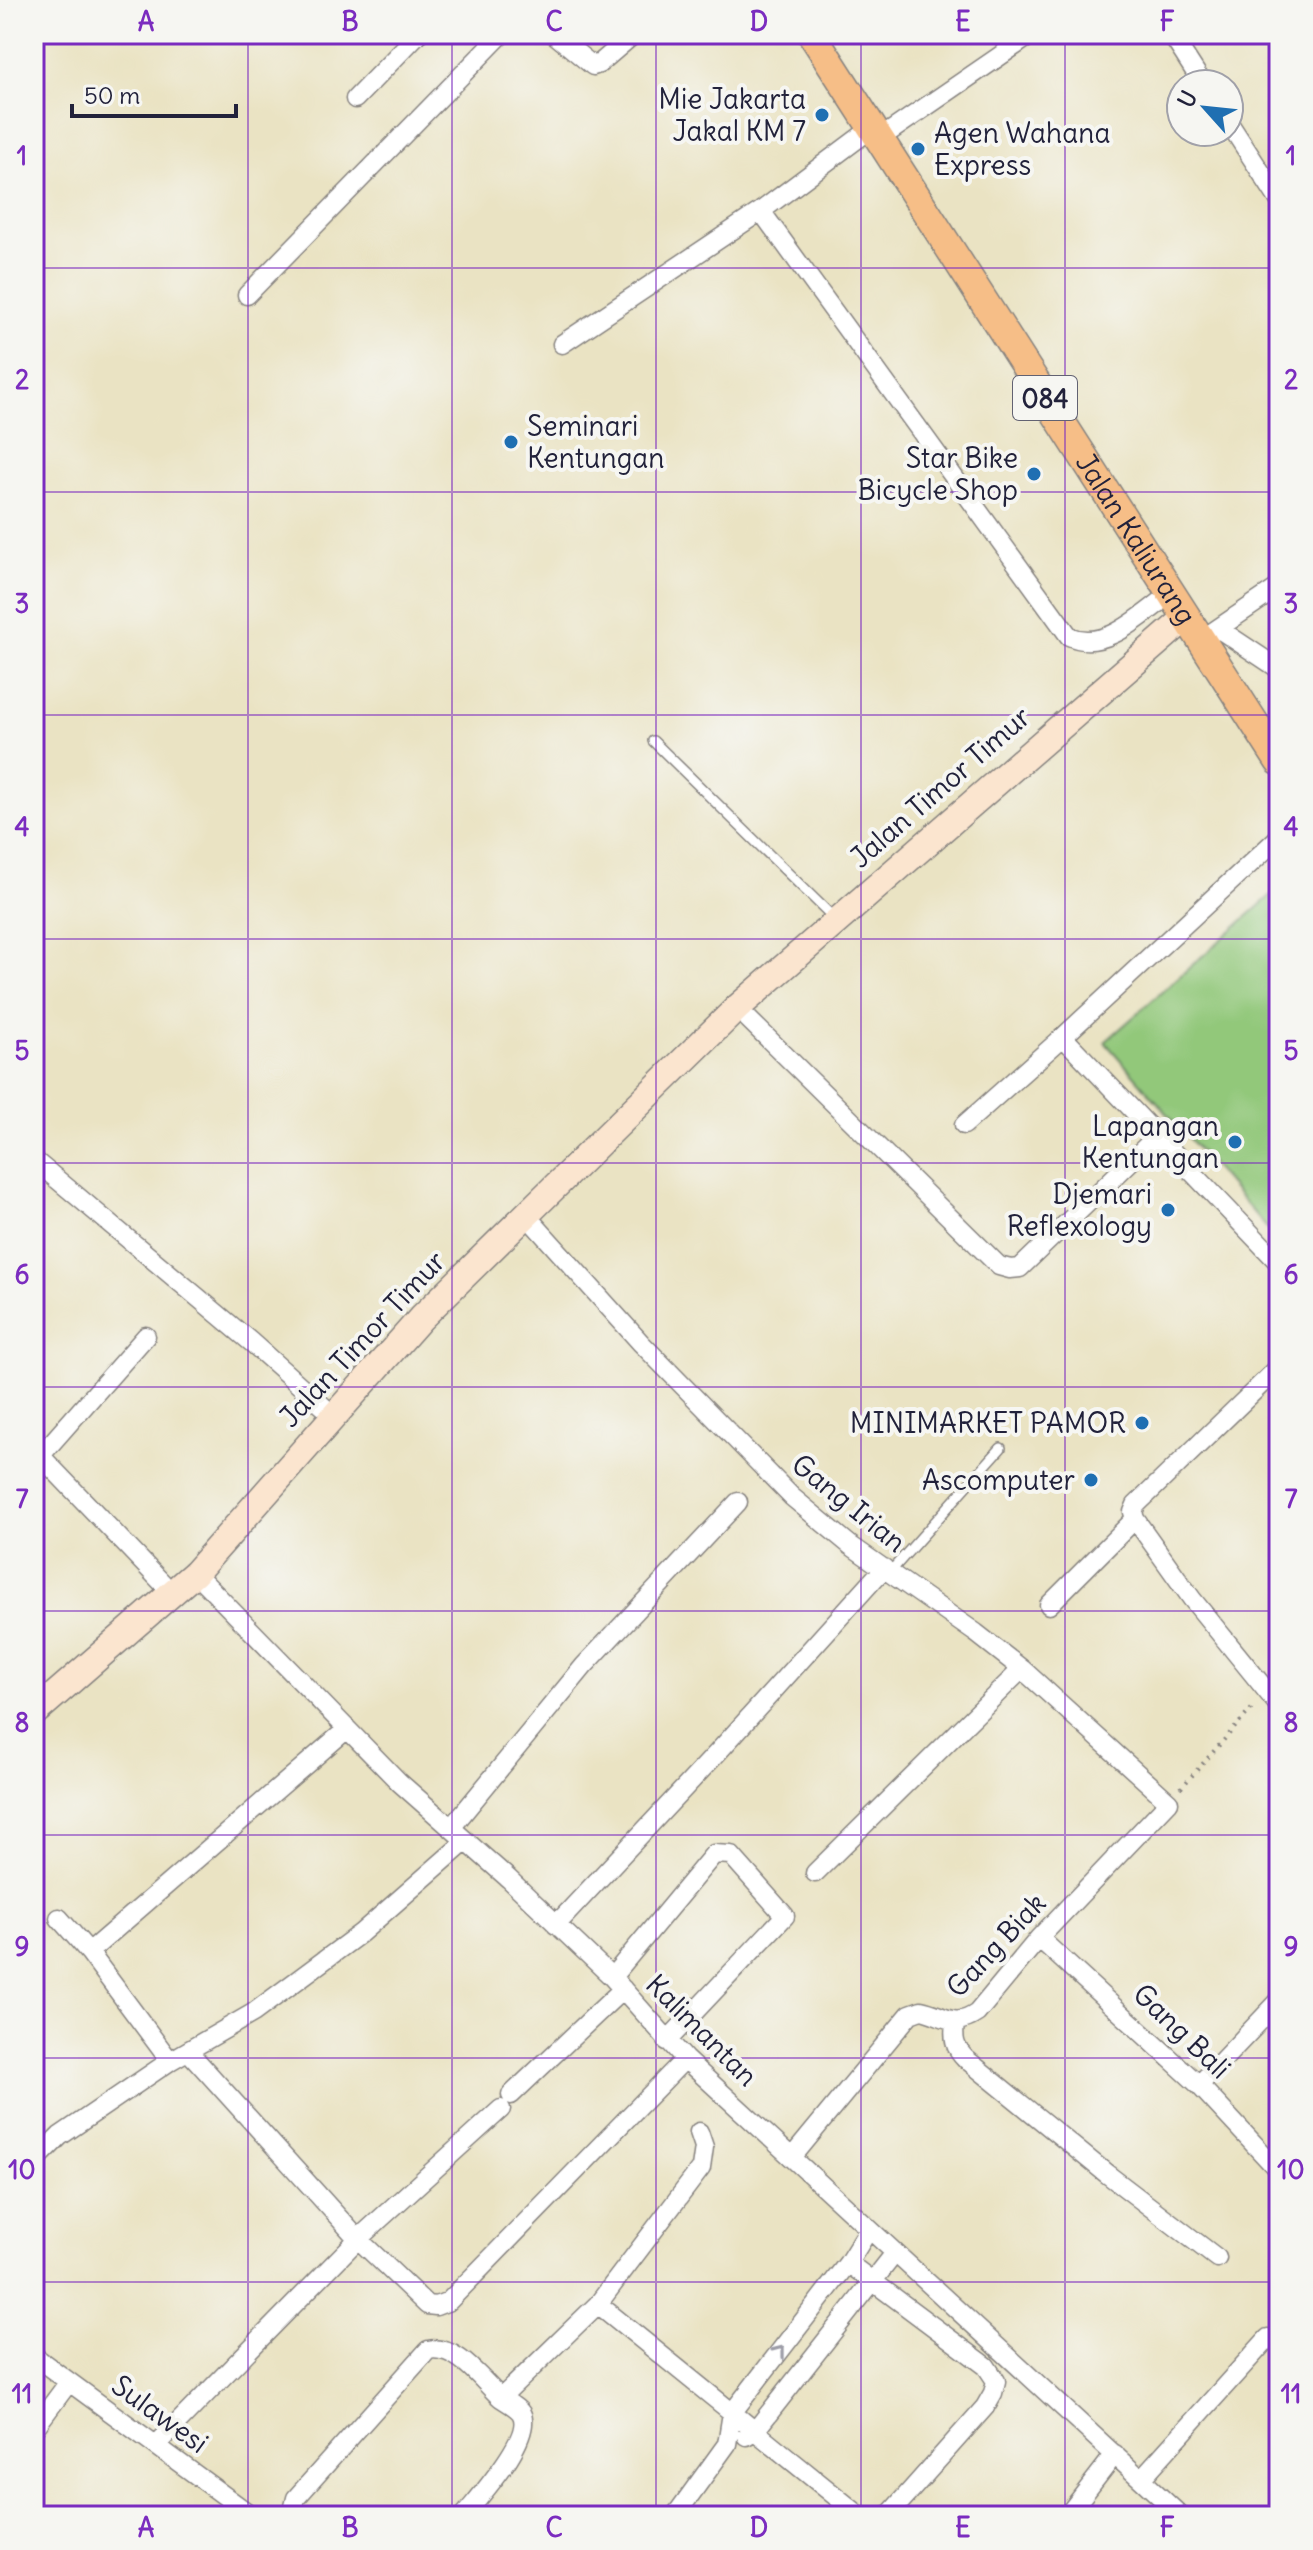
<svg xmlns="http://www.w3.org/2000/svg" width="1313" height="2550" font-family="Delius,sans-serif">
<rect width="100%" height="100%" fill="#f6f6f2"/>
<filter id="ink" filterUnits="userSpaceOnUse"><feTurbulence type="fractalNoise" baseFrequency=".0125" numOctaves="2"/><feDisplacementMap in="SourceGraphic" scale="16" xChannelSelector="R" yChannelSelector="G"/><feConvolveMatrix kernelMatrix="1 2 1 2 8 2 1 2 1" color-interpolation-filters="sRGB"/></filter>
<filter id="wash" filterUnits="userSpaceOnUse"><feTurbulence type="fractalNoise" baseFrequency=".006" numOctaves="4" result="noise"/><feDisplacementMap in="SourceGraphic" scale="32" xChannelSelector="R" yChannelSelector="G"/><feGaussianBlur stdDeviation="1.8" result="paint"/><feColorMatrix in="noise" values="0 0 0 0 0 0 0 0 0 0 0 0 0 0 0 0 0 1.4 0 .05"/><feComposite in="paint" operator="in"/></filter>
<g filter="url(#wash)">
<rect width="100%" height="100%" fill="#eae3c3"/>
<path fill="#92c87a" stroke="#5a755a" stroke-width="2" d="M1276,891l3,3v348l-174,-200z"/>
</g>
<g filter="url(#ink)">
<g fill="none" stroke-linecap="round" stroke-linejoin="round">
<defs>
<path id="lane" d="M653,741l183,179
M890,1572l111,-124"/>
<path id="street" d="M554,34l39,32 6,-2 35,-30
M1171,34l32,50
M355,99l63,-65
M1229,123l50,77
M879,139l153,-105
M761,211l308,425c37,17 73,-22 102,-42
M247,295l255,-261
M562,344l199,-133 111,-83
M1219,629l60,40
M1201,640l78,-53
M1279,837l-216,200 216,226
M737,1008l262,258 11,3 10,-1 137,-132
M964,1125l99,-88
M34,1160l217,182 83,74
M525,1214l116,129 151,154 58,48 126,88 46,36 147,133 -130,136 -62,75c-23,16 -32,2 -56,-3l-11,4 -117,142
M34,1449l138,144
M41,1455l105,-119
M1135,1519l57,80 87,107
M1135,1519l-2,-7 3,-7 143,-138
M195,1573l204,209 110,97 103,98 73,82 496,457
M1049,1605l86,-86
M451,1828l133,-162 154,-164
M815,1873l207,-204
M59,1918l30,34 258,-223
M556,1925l162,-173 166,-184
M1039,1938l160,147 80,86
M89,1952l81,109
M612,1977l102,-123 17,1 54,61 -118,125
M955,2022c-2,17 -1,25 11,37l141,115 110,84
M189,2052l169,187 143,-130
M1199,2085l80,-84
M511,2095l112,-106
M34,2162l26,-26 110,-75 83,-48 108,-80 105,-92
M848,2263l138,103 10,15 -3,12 -8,14 -97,109
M598,2304l103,-136 3,-21 -5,-15
M34,2356l218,160
M34,2429l35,-47
M746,2436l9,-5 140,-178
M156,2445l202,-206 69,66 9,1 13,-5 236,-242
M1141,2479l127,-141
M297,2516l-4,-5 3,-13 132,-148c29,-6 53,30 73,48
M464,2516c15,-19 71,-80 57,-103 -4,-6 -14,-11 -20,-15l97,-94 262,212
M675,2516l52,-72 5,-31 116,-150 21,-34
M1067,2516l48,-62"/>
<path id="secondary" d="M34,1713l161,-140 226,-255 316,-310 450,-391"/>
<g id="primary">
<path id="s1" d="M812,34l467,727"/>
</g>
</defs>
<use href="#lane" stroke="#86827f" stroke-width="12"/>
<use href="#street" stroke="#86827f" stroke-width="21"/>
<use href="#secondary" stroke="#86827f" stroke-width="29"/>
<use href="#primary" stroke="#86827f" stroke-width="31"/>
<path stroke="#86827f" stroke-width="4" stroke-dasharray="2 6" stroke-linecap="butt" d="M1181,1788l74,-83"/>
<use href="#lane" stroke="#fff" stroke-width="9"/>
<use href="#street" stroke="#fff" stroke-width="18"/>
<use href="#secondary" stroke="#fbe5cf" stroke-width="26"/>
<use href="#primary" stroke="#f6be87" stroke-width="28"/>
</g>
<defs><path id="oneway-chevron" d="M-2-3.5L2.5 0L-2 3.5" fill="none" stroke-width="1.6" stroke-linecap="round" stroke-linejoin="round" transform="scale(2)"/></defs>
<use stroke="#9c9ca7" href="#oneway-chevron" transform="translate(780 2351) rotate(-52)"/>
</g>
<path fill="none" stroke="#7b2cbf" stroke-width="2" stroke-opacity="0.55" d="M248,34v2482M452,34v2482M656,34v2482M861,34v2482M1065,34v2482M34,268h1245M34,492h1245M34,715h1245M34,939h1245M34,1163h1245M34,1387h1245M34,1611h1245M34,1835h1245M34,2058h1245M34,2282h1245"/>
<g fill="#1f6fb2" stroke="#f6f6f2" stroke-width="3">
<circle cx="822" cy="115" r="8"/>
<circle cx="918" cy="149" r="8"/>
<circle cx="511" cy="442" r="8"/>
<circle cx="1034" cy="474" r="8"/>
<circle cx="1235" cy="1142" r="8"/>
<circle cx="1168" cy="1210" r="8"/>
<circle cx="1142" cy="1423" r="8"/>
<circle cx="1091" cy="1480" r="8"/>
</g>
<g text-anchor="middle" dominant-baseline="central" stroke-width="8" stroke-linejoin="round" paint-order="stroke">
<rect fill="#f6f6f2" stroke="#626272" stroke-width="2" x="1013" y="376" width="64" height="44" rx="6"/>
<g font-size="26" font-weight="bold" fill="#22223b">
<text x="1045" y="398">084</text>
</g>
<g font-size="28" fill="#22223b" stroke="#f6f6f2" text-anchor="end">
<text x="806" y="99">Mie Jakarta<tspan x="806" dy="32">Jakal KM 7</tspan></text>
<text x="934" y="133" text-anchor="start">Agen Wahana<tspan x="934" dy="32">Express</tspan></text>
<text x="527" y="426" text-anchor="start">Seminari<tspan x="527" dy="32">Kentungan</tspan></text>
<text x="1018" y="458">Star Bike<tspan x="1018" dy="32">Bicycle Shop</tspan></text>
<text x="1219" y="1126">Lapangan<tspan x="1219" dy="32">Kentungan</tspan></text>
<text x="1152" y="1194">Djemari<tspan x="1152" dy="32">Reflexology</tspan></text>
<text x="1126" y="1423">MINIMARKET PAMOR</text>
<text x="1075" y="1480">Ascomputer</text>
</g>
<g font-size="28" fill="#22223b" stroke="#f6f6f2">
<text stroke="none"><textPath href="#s1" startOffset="600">Jalan Kaliurang</textPath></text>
<text transform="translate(940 787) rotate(-41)">Jalan Timor Timur</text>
<text transform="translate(362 1339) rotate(-47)">Jalan Timor Timur</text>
<text transform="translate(849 1503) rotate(39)">Gang Irian</text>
<text transform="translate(996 1945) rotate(-47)">Gang Biak</text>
<text transform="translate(702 2030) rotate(45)">Kalimantan</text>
<text transform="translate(1182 2031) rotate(44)">Gang Bali</text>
<text transform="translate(160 2414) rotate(36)">Sulawesi</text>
</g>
</g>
<rect width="1313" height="2550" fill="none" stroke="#f6f6f2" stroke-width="88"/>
<g transform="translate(1205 108) rotate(297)"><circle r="38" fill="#f6f6f2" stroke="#a1a1a9" stroke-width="2"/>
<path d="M0-6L14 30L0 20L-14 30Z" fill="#1f6fb2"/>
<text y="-12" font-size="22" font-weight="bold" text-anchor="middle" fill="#22223b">U</text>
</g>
<path d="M72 104v12h164v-12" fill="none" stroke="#22223b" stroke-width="4"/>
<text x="84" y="104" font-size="24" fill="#22223b" stroke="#f6f6f2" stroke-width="6" paint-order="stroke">50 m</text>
<rect x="44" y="44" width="1225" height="2462" fill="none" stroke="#7b2cbf" stroke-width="3"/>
<g font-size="26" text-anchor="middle" font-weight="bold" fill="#7b2cbf">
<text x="146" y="31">A</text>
<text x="350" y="31">B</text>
<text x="554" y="31">C</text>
<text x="759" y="31">D</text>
<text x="963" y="31">E</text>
<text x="1167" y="31">F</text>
<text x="22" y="165">1</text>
<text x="1291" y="165">1</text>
<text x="22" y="389">2</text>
<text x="1291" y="389">2</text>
<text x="22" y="613">3</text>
<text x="1291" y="613">3</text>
<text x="22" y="836">4</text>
<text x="1291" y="836">4</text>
<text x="22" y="1060">5</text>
<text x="1291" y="1060">5</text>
<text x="22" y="1284">6</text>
<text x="1291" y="1284">6</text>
<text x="22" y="1508">7</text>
<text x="1291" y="1508">7</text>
<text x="22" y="1732">8</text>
<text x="1291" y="1732">8</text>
<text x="22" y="1956">9</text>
<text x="1291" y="1956">9</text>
<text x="22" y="2179">10</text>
<text x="1291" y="2179">10</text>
<text x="22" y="2403">11</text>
<text x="1291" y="2403">11</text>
<text x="146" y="2537">A</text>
<text x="350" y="2537">B</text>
<text x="554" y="2537">C</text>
<text x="759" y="2537">D</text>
<text x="963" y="2537">E</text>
<text x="1167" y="2537">F</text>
</g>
</svg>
